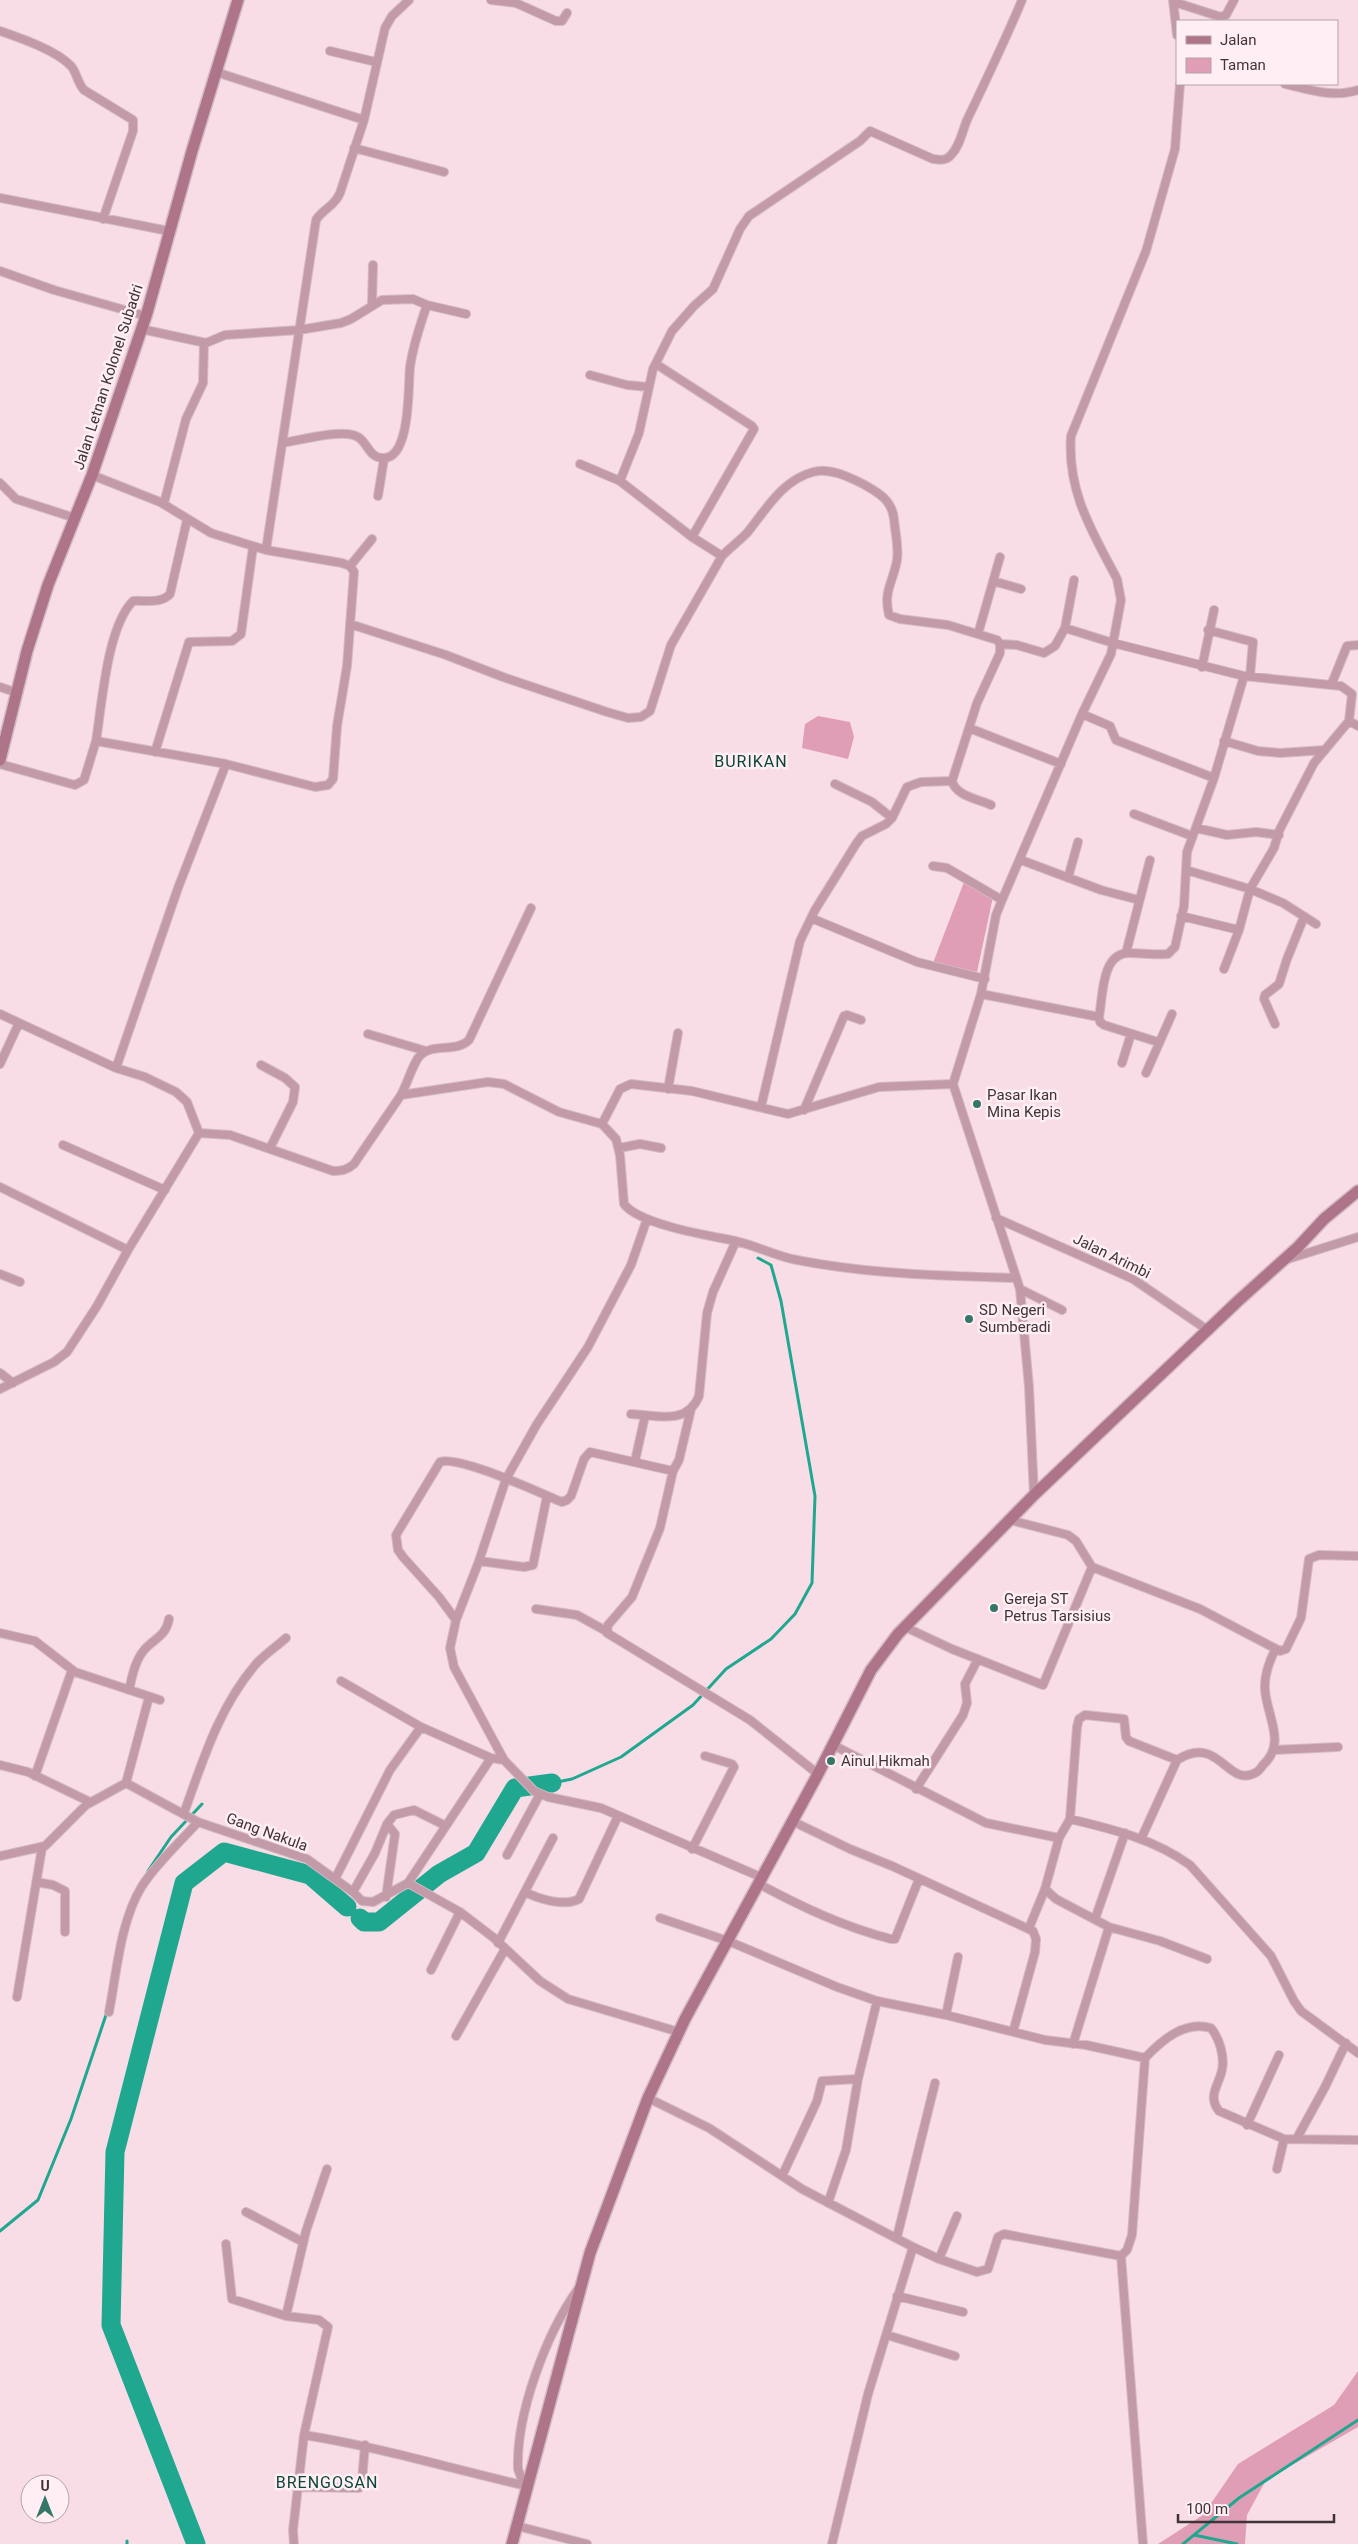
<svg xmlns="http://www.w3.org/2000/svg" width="1358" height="2544" font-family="Roboto,sans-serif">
<rect width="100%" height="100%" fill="#f9dde6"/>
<path fill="#e09db6" d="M818,716l32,6 4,15 -6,22 -46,-11 3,-24z
M964,882l29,15 -16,75 -44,-9z
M1358,2371v56l-92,53 -19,35 -2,29h-87l45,-29 35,-51 96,-59z"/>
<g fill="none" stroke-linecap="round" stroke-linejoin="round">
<path stroke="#20a78f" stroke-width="3" d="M552,1783l20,-4 49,-22 72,-52 33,-36 45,-30 24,-25 17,-31 3,-87 -34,-195 -10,-36 -13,-7
M148,1871l23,-34 31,-33
M0,2231l38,-31 33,-81 36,-107
M1194,2535l43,9
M127,2541v3
M1183,2544l56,-46 119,-78"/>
<path stroke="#20a78f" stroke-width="19" d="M360,1918l4,4h15l60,-48 37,-21 39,-65 37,-5
M196,2544l-85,-219 4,-173 69,-269 40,-31 86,23 37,32"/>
<defs>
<path id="street" d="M491,0l25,3 40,18h6l5,-8
M1022,0c-17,41 -36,80 -55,120 -5,12 -7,26 -16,35 -5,6 -11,5 -18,4l-63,-28 -10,10 -111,75 -9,13 -27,60 -19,17 -22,25 -19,38 -14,64 -19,48 72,56 30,19c8,-8 17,-15 25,-23 18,-22 35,-53 66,-61 16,-5 36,5 50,12 16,9 29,16 31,35 1,12 5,29 3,41 -4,23 -14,31 -8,55l11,4 48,6 49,15 3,4v9l-23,50 -8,25 92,36
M1173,0l4,35
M1174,2l47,15 5,-2 8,-15
M0,31c20,7 56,19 71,35 6,7 6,16 13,24l49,30v11l-30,88
M330,51l46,11
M216,72l148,48
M1285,84c25,6 48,14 73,6
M354,148l90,24
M0,198l169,33
M0,271l54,19 92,26
M372,304l1,-39
M427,305l39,9
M141,329l65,14 19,-8 74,-5 42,-7 10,-4 31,-19 31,-1 14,6c-7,20 -14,41 -17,62 -2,19 1,92 -27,91 -14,0 -15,-15 -25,-21 -14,-9 -58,3 -75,6
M656,364l96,62 2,3 -62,108
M590,375l37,10 21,2
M580,464l40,17
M92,475l68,27 51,31 55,17 50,-330c7,-11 19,-14 24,-27l24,-73 21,-92 7,-12 17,-16
M0,483l16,16 59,19
M378,496l6,-37
M164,503l22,-84 17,-36 1,-40
M350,566l22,-27
M993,581l28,8
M350,624l96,31 57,22 104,35 21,6 13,-1 9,-6 21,-66 51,-89
M1065,628l9,-48
M1208,630l45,12 -3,34
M978,634l22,-77
M1000,644l17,1 27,8 11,-7 10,-18 48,15 131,33
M1202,667l12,-57
M1332,683l15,-37 11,-1
M0,687l18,6
M1082,714l28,12 6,14 98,38
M1349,721l9,5
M969,728l-17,53c4,15 26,18 39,24
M96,741c6,-37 11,-114 37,-140 13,-1 28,3 37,-7l17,-74
M1224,741l34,10 22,2 45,-3
M155,752l34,-110 43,-1 9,-7 12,-87
M0,764l75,21 9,-5 12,-39 130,23 89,23 13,-2 5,-6 4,-53 10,-60 7,-94 -4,-6 -8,-3 -76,-13
M835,784l37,18 20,16
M1134,814l58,22
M1196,828l31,7 29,-3 23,3
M1021,860l80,30 38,10
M933,866l14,2 55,32
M1186,870l64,19 33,14 33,21
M1068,878l10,-36
M1181,916l58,14
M811,918l106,44 68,17
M1126,953l24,-93
M981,994l118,23c4,-20 2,-64 30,-64 13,0 26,2 39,1l7,-7 9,-41 3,-54 27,-74 30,-102 97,10 11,8 -3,27 -35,42 -35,68 -5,17 -24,41 -11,41 -15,39
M0,1014l116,54 29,9 31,15 11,10 12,31
M1099,1017l1,5 4,3 54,17
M1275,1024l-11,-25 1,-4 14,-11 8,-25 17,-42
M368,1034l58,17
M1122,1063l9,-29
M0,1064l19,-41
M261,1065l24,13 10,9 -2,15 -23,46
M116,1068l62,-180 48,-124
M1146,1073l26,-59
M668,1089l10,-56
M401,1095c6,-11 10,-26 17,-37 13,-17 37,-4 51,-18l62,-132
M761,1107l39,-166 15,-31 41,-66 6,-8 24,-12 6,-6 15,-31 14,-5 31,-1
M804,1110l40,-94 3,-1 14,5
M602,1124l18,-35 11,-5 61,7 96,23 91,-27 74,-3
M199,1133l31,2 103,36c9,0 14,-1 21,-7l47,-69 87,-13 16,2 55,28 43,12 14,15 4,16 4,49c15,20 81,31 107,36 21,4 40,14 61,19 73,15 150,17 224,19
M63,1145l102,45
M619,1148l21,-4 21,4
M0,1187l128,63
M996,1218l137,61 76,52
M647,1219l-16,46 -43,82 -51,77 -31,55 -27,82 -23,59 -6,28 4,19 50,93 30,31 14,6 53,11 162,70
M1288,1259l70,-22
M0,1274l20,8
M1020,1289l42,21
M0,1373l13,10
M0,1389l54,-27 13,-10 30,-46 31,-56 71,-117
M691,1409l-12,51 -6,11 -13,57 -28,69 -24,28 -1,8 143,87 68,54
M631,1414c24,1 56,12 68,-18l8,-83 6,-21 23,-51
M635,1461l10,-45
M1034,1495l-5,-108 -9,-98 -67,-205 28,-90 15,-79 6,-15 80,-186 29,-60 10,-54 -4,-21c-25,-48 -50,-87 -46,-143l75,-185 29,-102 5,-65
M1010,1520l58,15 8,6 16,26 108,42 80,42 6,-2 15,-31 8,-59 10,-4 39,1
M479,1561l45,6 9,-2 14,-69
M536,1609l41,6 29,16
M456,1620l-17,-23 -36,-40 -5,-7 -2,-15 44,-73c19,-7 100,31 122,40l5,-2 4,-4 13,-37 6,-7 83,19
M905,1627l47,22 91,36 49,-118
M0,1633l35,8 40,31 85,28
M341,1681l80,46 70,31 13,2
M129,1690c3,-13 6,-30 16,-41 10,-11 21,-13 24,-30
M833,1745l153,78 73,15 11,-19c42,10 84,20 120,46l81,91 23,45 7,10 57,42
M1274,1750l64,-3
M0,1765l28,7 62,30
M35,1776l37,-106
M126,1783l23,-86
M916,1789l47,-74 4,-12 -2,-19 13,-25
M184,1813c19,-53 35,-106 72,-149 9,-10 20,-17 30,-26
M1070,1819l7,-92 2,-8 6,-4 39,4 2,18 3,4 48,19
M792,1821l58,28 42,17 141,65 3,8 -1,13 -22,80
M1059,1838l-14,51 11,10 53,28 51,14 47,18
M1141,1839l36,-79c42,-27 50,28 78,13 3,-1 6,-5 8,-8 24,-22 4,-48 2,-75 -1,-13 4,-28 10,-40
M692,1849l42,-82 -2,-3 -27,-8
M507,1855l33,-61
M0,1856l45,-10 41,-41 40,-22 72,39 109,37 46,33 9,9 11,1 35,-19 52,29 34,26 46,43 28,18 111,33
M335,1879l55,-109 31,-43
M36,1882l17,3 12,6v41
M408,1883l83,-125
M759,1884c43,23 85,43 132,55h4l24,-60
M353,1892l22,-39 12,-29 7,-9 20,-5 32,16
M525,1892c14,7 39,15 54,7l39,-83
M386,1897l9,-63 -8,-10
M660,1918l68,23 109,46 40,14 69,14 99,25 41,5 59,13
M1095,1919l30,-86
M1029,1928l16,-39
M498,1943l55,-105
M431,1970l29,-58
M17,1997l25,-149
M109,2012c8,-41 11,-90 33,-126 15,-23 37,-43 56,-64
M946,2015l12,-58
M456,2036l49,-87
M1073,2044l36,-117
M648,2098l61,30 93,61 111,58 26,12 38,13 11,-3 10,-32 6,-3 117,22 6,-6 5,-15 13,-177c17,-18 40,-38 66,-30 8,10 14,28 11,42 -3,15 -15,26 -3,41l65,28 74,1
M1247,2125l32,-70
M1297,2138l28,-51 21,-44
M1277,2169l7,-30
M782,2176l35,-75 5,-20 36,-2 19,-78
M828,2203l18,-53 12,-71
M246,2212l57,30
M897,2237l38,-154
M226,2244l6,55 54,17 33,4 9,7 -24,108 -11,95 1,14
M1121,2256l22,288
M939,2259l18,-43
M897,2296l66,16
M286,2316l20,-85 21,-62
M887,2335l68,21
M304,2435c76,12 148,34 223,51
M528,2481l-7,-4 -3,-8c-2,-55 28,-135 60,-180
M299,2487l60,1 3,-8 3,-35
M517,2526l70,18
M832,2544l36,-150 45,-147"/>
<path id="secondary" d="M0,760l27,-109 21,-66 44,-110 55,-162 45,-162 46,-151
M512,2544l78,-291 58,-155 37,-79 133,-245 53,-104 27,-36 136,-139 204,-194 60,-54 26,-28 34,-28"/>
</defs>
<use href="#street" stroke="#d4bbc3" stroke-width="10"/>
<use href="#secondary" stroke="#d4bbc3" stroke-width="14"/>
<use href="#street" stroke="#c29aa8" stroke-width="8"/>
<use href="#secondary" stroke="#ae748a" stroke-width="11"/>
</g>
<g fill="#347769" stroke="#ffeef3" stroke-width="2">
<circle cx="977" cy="1104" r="5"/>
<circle cx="969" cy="1319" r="5"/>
<circle cx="994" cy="1608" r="5"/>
<circle cx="831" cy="1761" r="5"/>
</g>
<g text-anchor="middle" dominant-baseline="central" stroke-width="5" stroke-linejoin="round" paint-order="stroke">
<g font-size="15" fill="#3f3438" stroke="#ffeef3">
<text transform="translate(108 377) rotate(-72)">Jalan Letnan Kolonel Subadri</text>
<text transform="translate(1112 1256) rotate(26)">Jalan Arimbi</text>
<text transform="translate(267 1832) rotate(20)">Gang Nakula</text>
</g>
<g font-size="15" fill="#3f3438" stroke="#ffeef3" text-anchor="start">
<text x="987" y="1095">Pasar Ikan<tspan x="987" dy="17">Mina Kepis</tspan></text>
<text x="979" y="1310">SD Negeri<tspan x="979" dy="17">Sumberadi</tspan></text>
<text x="1004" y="1599">Gereja ST<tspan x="1004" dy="17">Petrus Tarsisius</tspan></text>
<text x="841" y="1761">Ainul Hikmah</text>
</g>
<g font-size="16" letter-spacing="1" fill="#0b453a" stroke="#ffeef3">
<text x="751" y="761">BURIKAN</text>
<text x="327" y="2482">BRENGOSAN</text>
</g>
</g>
<rect x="1176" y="20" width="162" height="65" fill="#ffeef3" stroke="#b2a4a8"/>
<rect x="1186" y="36" width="25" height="8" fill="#ae748a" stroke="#b2a4a8"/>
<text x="1220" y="45" font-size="15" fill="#3f3438">Jalan</text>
<rect x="1186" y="58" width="25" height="15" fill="#e09db6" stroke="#b2a4a8"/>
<text x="1220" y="70" font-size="15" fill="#3f3438">Taman</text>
<g transform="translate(45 2499)"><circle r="24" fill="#ffeef3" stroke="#b2a4a8"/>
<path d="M0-4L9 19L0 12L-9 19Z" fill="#347769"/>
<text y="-8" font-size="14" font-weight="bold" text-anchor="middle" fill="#3f3438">U</text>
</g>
<path d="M1178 2514v8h156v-8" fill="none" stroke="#3f3438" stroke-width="2.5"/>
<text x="1186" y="2514" font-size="15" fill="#3f3438" stroke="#ffeef3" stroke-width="4" paint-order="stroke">100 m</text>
</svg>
